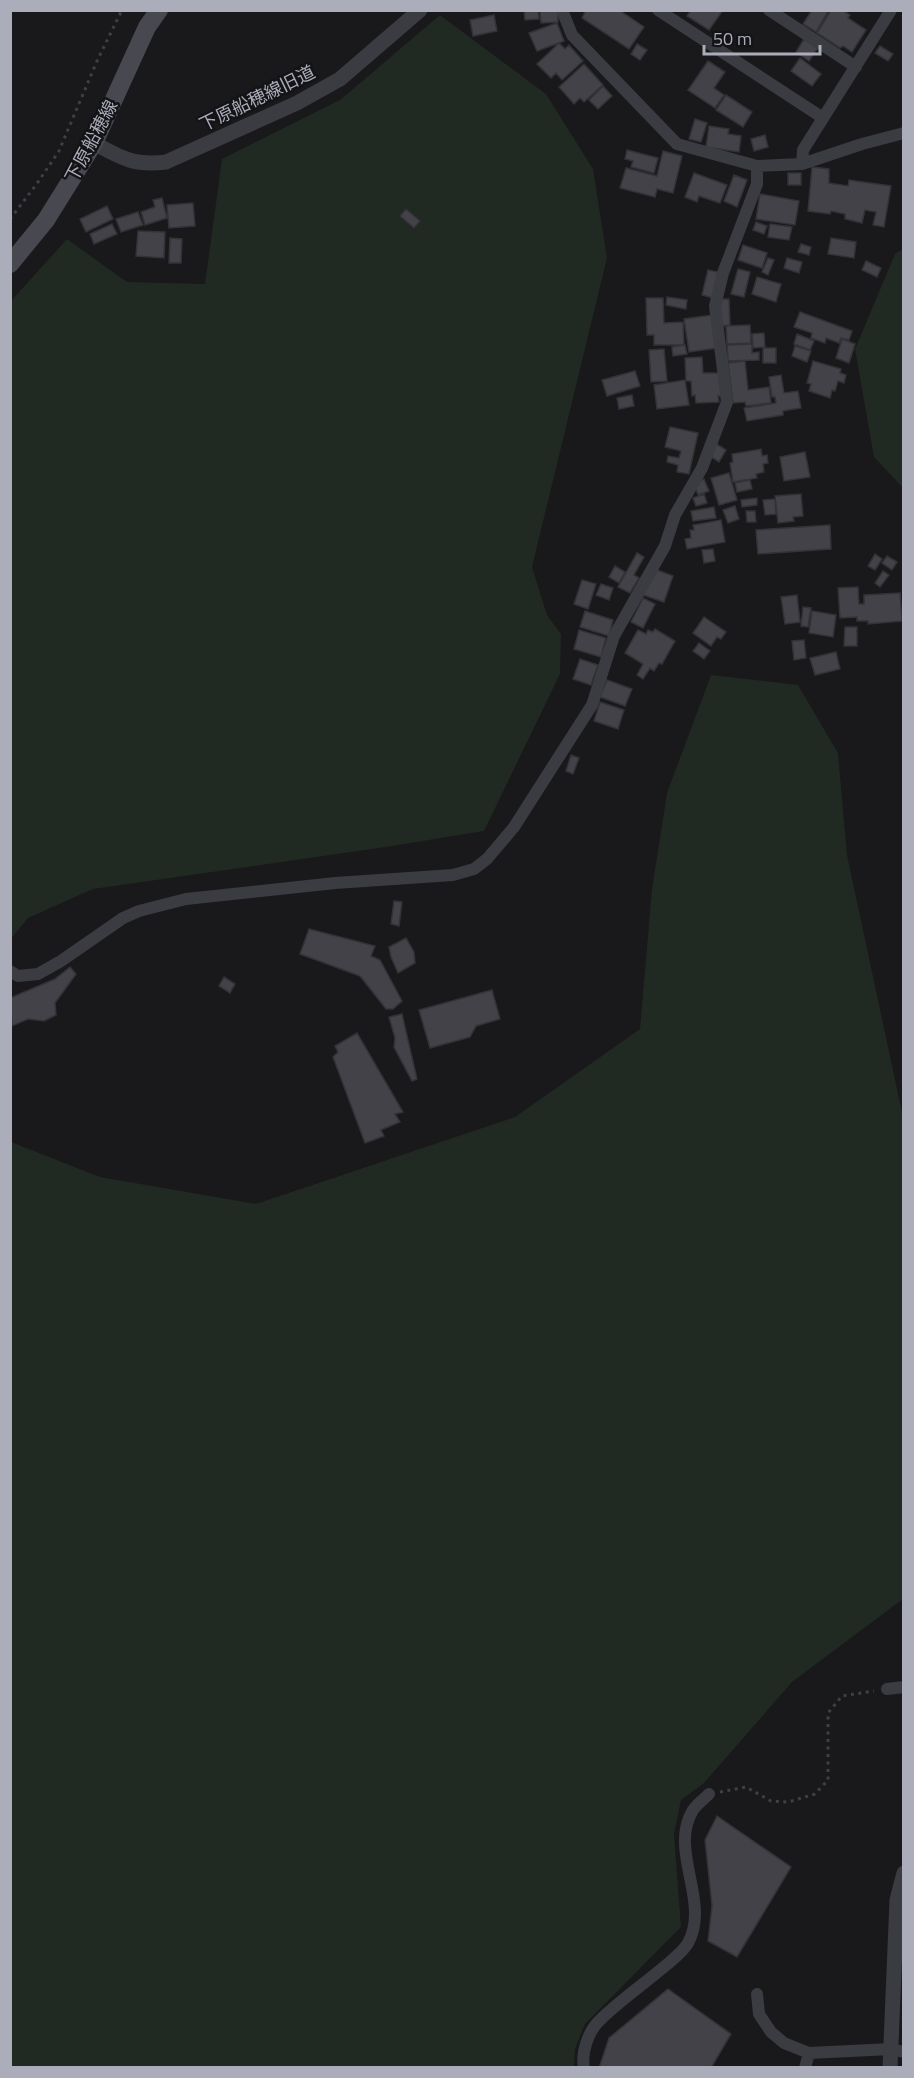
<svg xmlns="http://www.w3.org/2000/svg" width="914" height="2078" font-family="'Titillium Web','Noto Sans JP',sans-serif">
<rect width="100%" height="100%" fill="#19181b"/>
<path fill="#202922" d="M440,15l106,79 47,75 14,89 -75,309 15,48 14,19 -1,40 -76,157 -98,16 -293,42 -65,29 -17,21v-638l56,-62 60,43 78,2 17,-125 118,-59z
M903,249v239l-29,-31 -19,-108 40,-95z
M711,675l87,10 40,68 9,102 56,262v482l-111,83 -88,101 -23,17 -7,34 7,93 -96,97 -10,25 -1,18h-563v-925l89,35 156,27 259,-87 125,-88 12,-140 15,-96z"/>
<path fill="#434248" stroke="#333237" stroke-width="1.5" d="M524,10h14l1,9 -14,1z
M540,10h18v12l-17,1z
M586,10h33l25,17 -15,22 -47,-31z
M691,10h32l-14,20 -22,-14z
M812,10h17l-13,22 -13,-8z
M831,10h14v2l5,3 -2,3 18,12 -14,22 -9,-6 -3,2 -23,-15z
M494,15l3,16 -24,5 -3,-16z
M557,23l7,18 -27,10 -8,-18z
M804,39l14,9 -9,13 -13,-9z
M559,43l6,6 4,-4 14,16 -21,19 -6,-7 -5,5 -14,-14z
M637,44l10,6 -7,10 -9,-6z
M880,46l13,8 -5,7 -13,-8z
M800,58l21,16 -9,12 -21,-15z
M708,61l17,11 -11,16 10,7 -9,13 -27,-18z
M584,64l19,21 -19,17 -4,-4 -6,6 -15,-17z
M603,86l9,10 -14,13 -9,-9z
M726,95l26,17 -9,15 -27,-17z
M695,119l12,4 -6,19 -12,-3z
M709,126l20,3 -1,5 13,2 -2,16 -33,-5z
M765,135l3,12 -14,4 -3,-12z
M627,150l31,8 -4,15 -23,-6 2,-6 -8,-2z
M663,151l19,5 -9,37 -16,-4 -2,8 -35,-9 6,-20 31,8z
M812,167l17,2v14l19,3 1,-6 42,6 -7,41 -11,-2 3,-13 -11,-2 -3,13 -17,-4v-5l-14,-3 -1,3 -22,-3z
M694,173l33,12 -7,18 -21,-7 -2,6 -12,-5z
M788,173h13v12h-13z
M734,175l13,5 -10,27 -13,-6z
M760,194l39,7 -4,24 -39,-6z
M162,198l5,20 -22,7 -4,-13 14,-5 -2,-7z
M193,203l2,23 -26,2 -2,-23z
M107,206l6,13 -27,13 -6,-13z
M406,209l14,12 -6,7 -14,-12z
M138,212l5,13 -22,7 -5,-13z
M756,222l11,4 -3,8 -11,-4z
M112,224l5,10 -23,10 -4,-10z
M770,224l22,3 -3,13 -21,-3z
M138,231l27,1 -1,26 -28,-2z
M170,238l12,1 -1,24h-12z
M831,238l25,4 -2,16 -26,-4z
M801,244l10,3 -2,8 -11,-3z
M743,245l24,8 -5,15 -24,-8z
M768,258l6,2 -6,15 -6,-3z
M787,258l15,4 -3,11 -15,-5z
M866,261l15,7 -4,9 -15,-7z
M738,269l12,3 -6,25 -13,-3z
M708,270l10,2 -5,26 -11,-3z
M757,277l24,7 -5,18 -24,-8z
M667,297l20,3 -1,9 -20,-4z
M646,298h17l1,25 19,-1 1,23h-30v-10h-7z
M720,299h9l1,26 -9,1z
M800,312l52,19 -3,9 -8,-2 -2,5 -13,-5 -1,5 -14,-5 1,-5 -18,-6z
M712,315l5,33 -28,4 -5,-33z
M750,325l1,18 -24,1 -1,-18z
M764,333l1,14 -12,1 -1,-14z
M797,334l17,7 -4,9 -16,-6z
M842,339l13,5 -6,19 -13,-5z
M752,344v9l7,-1v8l-31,1 -1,-16z
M685,345l2,9 -14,2 -1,-9z
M795,346l16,5 -4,11 -15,-6z
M763,348h13v15h-13z
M664,349l3,32 -16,1 -2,-32z
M702,357l1,16h18l1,23h-4l1,6 -23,1 -1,-8 -3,1 -1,-15h-5l-1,-23z
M745,361l3,29 21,-3 2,16 -25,3 -1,-4 -12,1 -5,-40z
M813,361l28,8 -1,4 6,2 -2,8 -6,-2 -3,10 -3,-1 -2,8 -21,-7 2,-7 -4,-1z
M635,371l5,15 -33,10 -5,-16z
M781,375l3,18 14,-2 3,17 -18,3v4l-36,6 -3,-13 32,-5 -1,-6h-3l-3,-20z
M685,380l4,25 -32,4 -3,-24z
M632,395l2,11 -15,3 -2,-11z
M670,427l28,6 -9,41 -12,-2 1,-7 -11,-3 1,-6 11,2 2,-7 -16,-4z
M715,443l11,7 -7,12 -11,-7z
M761,449l1,7 5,-1 1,8 -5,1 1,8 -8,2 1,4 -24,4 -3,-19 3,-1 -1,-8z
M805,452l5,25 -26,4 -4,-24z
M729,473l8,27 -18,5 -8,-27z
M704,479l5,12 -11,4 -4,-12z
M750,480l2,9 -15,3 -2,-9z
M704,494l3,9 -11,3 -3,-8z
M801,494l2,22 -10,1 1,4 -16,2 -3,-27z
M757,498v7l-15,2 -1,-7z
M775,499l1,15 -11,1 -2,-15z
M735,506l4,13 -11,4 -5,-13z
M714,507l2,11 -23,3 -2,-10z
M746,511h9l1,11h-9z
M721,520l4,22 -38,7 -2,-10 6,-1 -1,-8h4l-1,-5z
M830,525l1,24 -73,5 -2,-24z
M713,549l2,12 -11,2 -2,-13z
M637,553l7,4 -10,18 5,3 -9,15 -12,-6z
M875,554l7,5 -7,11 -7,-4z
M887,556l10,6 -5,8 -10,-7z
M615,566l10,6 -6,11 -10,-6z
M657,570l16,6 -9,26 -21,-7z
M883,571l6,4 -9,12 -5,-4z
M582,580l14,4 -8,25 -14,-5z
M601,584l12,4 -4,12 -13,-5z
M858,587l1,17h5v-9l36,-2 2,28 -34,3v-3h-11v-4l-17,1 -2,-30z
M797,595l3,27 -15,2 -4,-27z
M643,598l12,6 -12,24 -12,-6z
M803,607l8,1 -3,19 -7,-1z
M585,611l28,9 -4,16 -29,-9z
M812,611l24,4 -3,22 -24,-4z
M704,617l22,15 -5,7 -4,-2 -6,9 -18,-13z
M845,627h12v19h-13z
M655,629l20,12 -13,23 -3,-1 -5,8 -4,-3 -7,11 -6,-4 6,-11 -18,-11 13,-23 8,4 2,-4 5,2z
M579,630l27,8 -5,19 -27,-8z
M804,640l2,18 -12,2 -2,-19z
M699,643l11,8 -6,8 -11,-8z
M836,652l4,17 -25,6 -5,-17z
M580,659l18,6 -7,20 -18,-6z
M607,680l25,9 -7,17 -25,-9z
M600,702l24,8 -6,19 -24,-8z
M571,755l8,3 -6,16 -7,-3z
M394,901l8,1 -3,24 -8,-2z
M309,929l66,17 -4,10 9,4 22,41 -9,8h-7l-26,-33 -60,-22z
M406,938l8,14 1,11 -17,10 -7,-16 -2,-10z
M70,967l6,7 -21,29 1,12 -12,6 -16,-2 -16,7 -2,-28 45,-19z
M224,977l11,7 -5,9 -11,-7z
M492,990l8,29 -24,7 -6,11 -40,11 -11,-38z
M402,1014l15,65 -5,2 -18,-34 1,-9 -6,-21z
M357,1033l46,79 -8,2 5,8 -19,8 3,6 -19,7 -32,-86 5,-5 -3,-6z
M717,1816l74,51 -54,90 -29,-16 4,-35 -7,-66z
M668,1989l63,45 -20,34h-112l10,-30z"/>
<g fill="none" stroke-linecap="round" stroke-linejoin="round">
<path stroke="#3f4047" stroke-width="3" stroke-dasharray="3 4.5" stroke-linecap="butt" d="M10,219l26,-34 23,-34 38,-90 25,-51
M720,1792l26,-5 25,14 17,1 27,-8 13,-14v-67l14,-17 32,-5"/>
<path stroke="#3b3b42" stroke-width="12" d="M562,10l10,25 105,109 80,22 45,-2 60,-20 42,-11
M658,10l165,108
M769,10l87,57
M802,164l1,-14 88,-140
M10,971l8,5 20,-2 23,-13 62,-43 16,-7 47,-12 149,-16 118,-8 21,-6 13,-10 27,-32 78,-122 22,-69 51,-90 10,-31 27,-47 25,-66 -12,-96 8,-33 34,-89v-18
M887,1689l17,-2
M757,1994l2,20 12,18 13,11 25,10 82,-4 13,3
M584,2068c-3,-15 4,-36 15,-47 20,-20 45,-37 66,-55 8,-7 18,-14 23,-23 23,-41 -20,-93 5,-133 4,-6 11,-11 16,-16
M805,2068l4,-15"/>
<path stroke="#3b3b42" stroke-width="15" d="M94,143c27,15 40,23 72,19l131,-59 43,-24 80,-69
M890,2068l7,-168 7,-27"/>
<path stroke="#474850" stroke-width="18" d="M10,264l36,-44 48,-77 53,-116 12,-17"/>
</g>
<g text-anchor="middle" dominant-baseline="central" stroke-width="5" stroke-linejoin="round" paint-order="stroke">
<g font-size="18" fill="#abadba" stroke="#141316">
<text transform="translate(257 98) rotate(-26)">下原船穂線旧道</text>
<text transform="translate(91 141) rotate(-62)">下原船穂線</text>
</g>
</g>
<rect width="914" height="2078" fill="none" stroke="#abadba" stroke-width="24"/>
<path d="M704 45v9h116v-9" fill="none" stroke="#abadba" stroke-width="3"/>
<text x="713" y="45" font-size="18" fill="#abadba" stroke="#141316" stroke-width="4.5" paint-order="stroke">50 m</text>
</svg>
